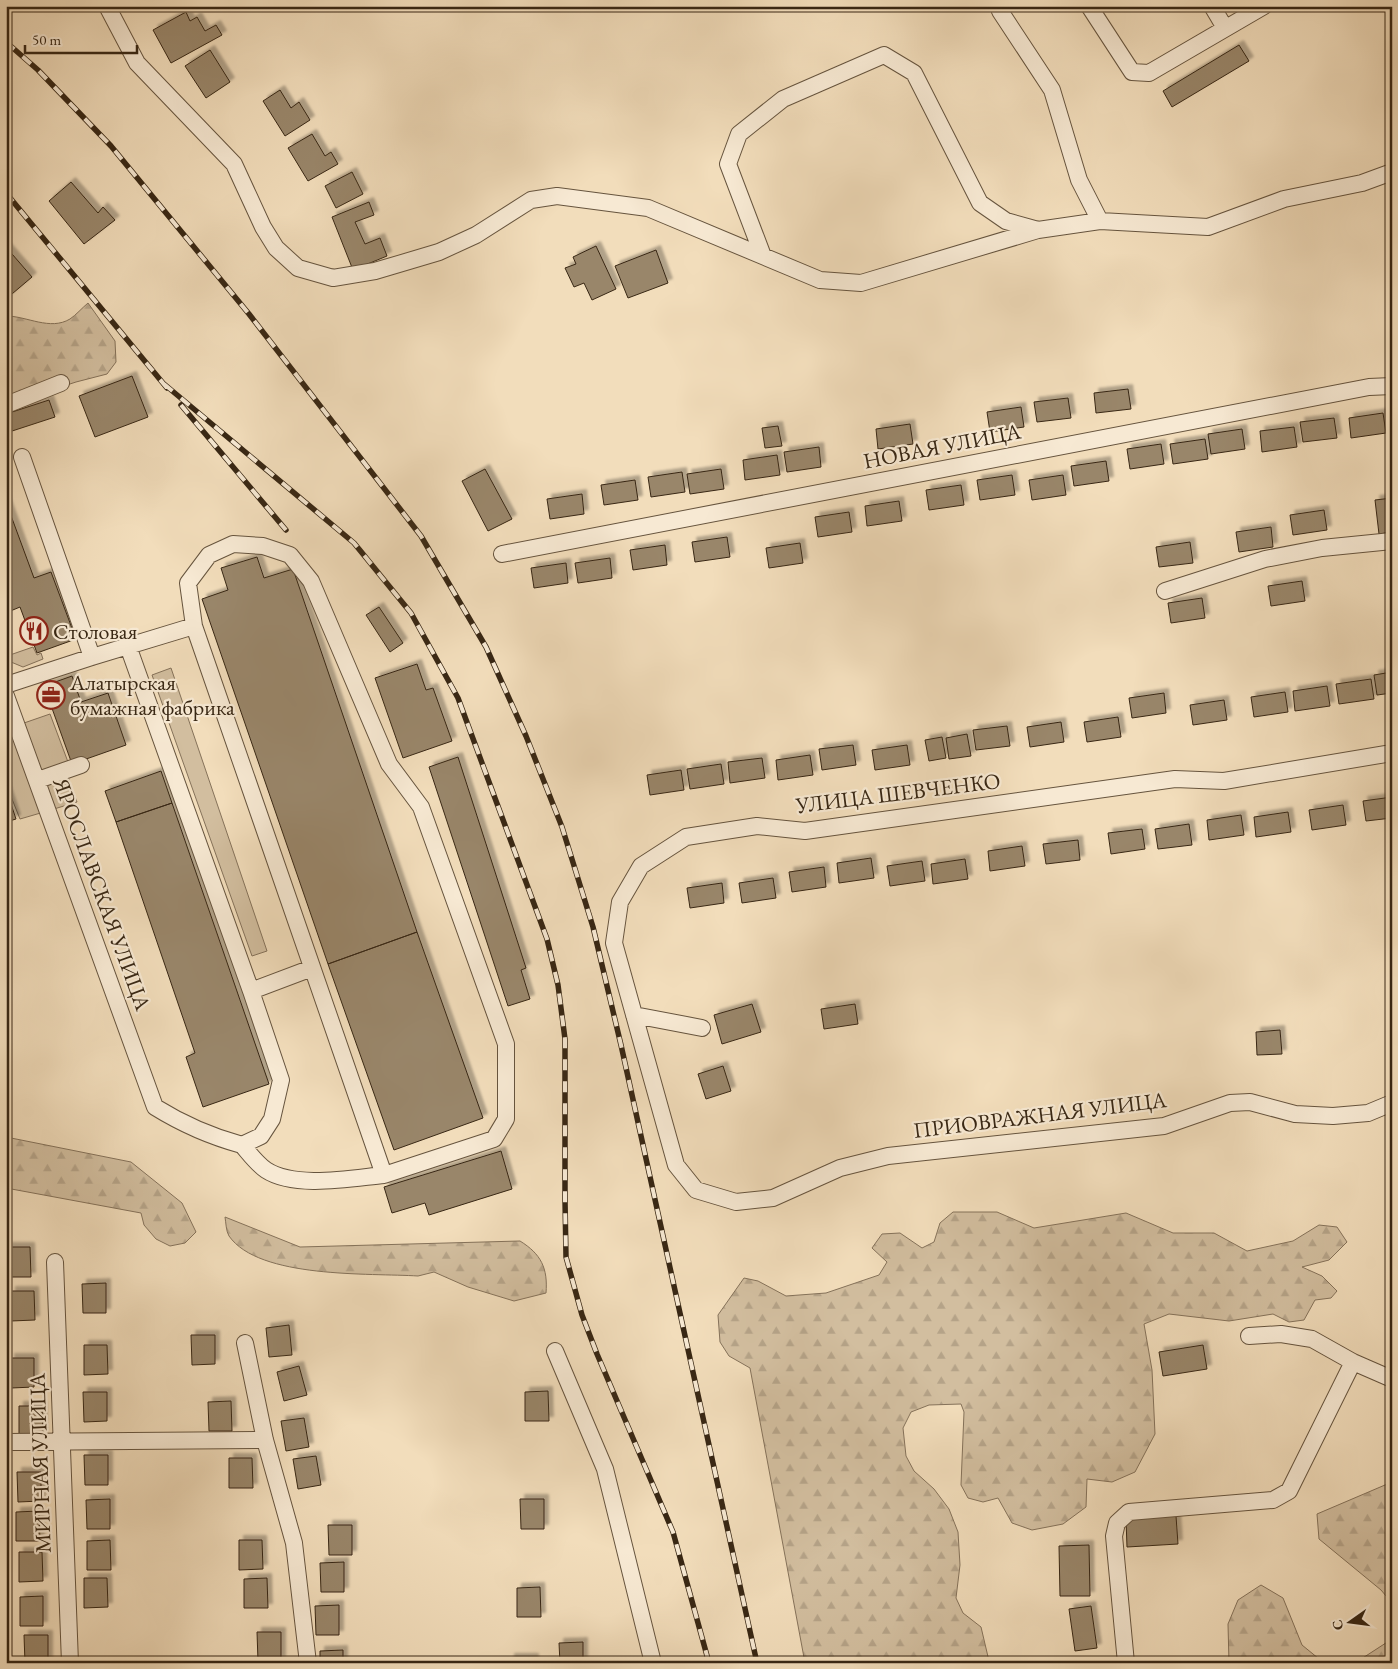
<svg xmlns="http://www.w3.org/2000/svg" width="1398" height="1669" font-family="'EB Garamond',serif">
<defs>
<pattern id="forest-firs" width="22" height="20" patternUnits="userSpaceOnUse" patternTransform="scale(1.25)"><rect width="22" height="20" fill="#d2be9f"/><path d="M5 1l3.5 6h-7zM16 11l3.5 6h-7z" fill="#b5a388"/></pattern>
<filter id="shadow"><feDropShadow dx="4.5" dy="-4.5" stdDeviation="1" flood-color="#0004"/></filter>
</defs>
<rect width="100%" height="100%" fill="#f2ddbb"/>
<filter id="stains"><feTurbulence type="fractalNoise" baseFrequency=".004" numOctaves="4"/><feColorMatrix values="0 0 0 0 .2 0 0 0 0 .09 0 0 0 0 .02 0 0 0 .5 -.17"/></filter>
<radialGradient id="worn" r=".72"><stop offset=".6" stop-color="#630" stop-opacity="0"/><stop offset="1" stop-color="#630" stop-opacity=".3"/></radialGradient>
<path fill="#d2be9f" stroke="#85725a" d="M33,647l4,8 4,-2 2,6 -20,8 -12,-5 -4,-6z
M171,668l96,283 -15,5 -100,-281z
M50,714l18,48 -26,10 -18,-49z
M6,716l38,96 -24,7 -14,-35z
M67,774l10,28 -23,7 -10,-26z"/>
<path fill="url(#forest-firs)" stroke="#85725a" d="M88,303l27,38 1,21 -9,12 -31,8 -70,23v-89c21,0 44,15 64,3 6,-4 12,-11 18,-16z
M6,1137l125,25 51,41 14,29 -11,11 -15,3 -14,-7 -12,-14 -3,-12 -135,-25z
M953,1212h44l37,16 92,-15 47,20h41l33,18 46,-10 26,-16 18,2 10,15 -18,18 -27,7 20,9 15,15 -6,7 -16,2 -11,20 -15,2 -16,-8 -44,7 -60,-7 -25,10 8,46 3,64 -20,38 -23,10 -25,-3 -1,28 -23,17 -31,6 -20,-7 -14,-25 -15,4 -15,-4 -7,-13 3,-73 -3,-8 -32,1 -18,7 -8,16 3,28 8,15 20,18 15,20 9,23 2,33 -4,33 7,15 18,14 8,34 -1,2h-183l-55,-295 -21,-12 -9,-14 -2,-27 26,-37 14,3 28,15 40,-3 53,-18 8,-13 -15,-14 10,-14 18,-1 22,15 12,-6 6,-19z
M225,1217l75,30 220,-6c21,13 28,27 26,52l-32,8 -46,-14 -34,-15 -16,4c-48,-3 -159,3 -189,-40 -3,-5 -3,-13 -4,-19z
M1392,1482v121l-11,-13 -62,-51 -2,-25z
M1261,1585l22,13 19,47 22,18h-95l-1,-39 10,-24z
M1392,1639v24h-37z"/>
<path fill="#99866b" stroke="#382714" filter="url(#shadow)" d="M186,12l4,9 7,-4 8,14 11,-6 6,10 -51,28 -18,-33z
M1239,45l10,16 -77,46 -9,-16z
M210,50l20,32 -24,16 -21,-32z
M280,90l11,18 8,-6 11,18 -25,16 -22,-35z
M312,134l13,22 6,-4 7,12 -30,17 -20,-33z
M352,172l11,22 -27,14 -11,-22z
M71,182l27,31 5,-6 12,13 -31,24 -35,-43z
M369,202l5,13 -19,7 10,22 15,-6 7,18 -34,14 -21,-53z
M596,246l20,43 -24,11 -8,-17 -10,4 -9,-19 11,-4 -3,-7z
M6,247l26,30 -26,22z
M656,250l12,33 -40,15 -13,-32z
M132,376l16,41 -53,20 -16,-41z
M1128,389l3,20 -35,4 -2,-20z
M1068,398l3,20 -34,4 -3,-20z
M49,400l6,17 -49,16v-19z
M1021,407l3,20 -34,5 -3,-20z
M1383,413l3,20 -35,5 -2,-20z
M1334,418l3,20 -34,4 -3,-20z
M910,424l3,20 -35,5 -2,-20z
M778,426l4,20 -17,2 -3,-20z
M1294,427l3,20 -35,5 -2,-21z
M1242,429l3,20 -34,5 -3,-20z
M1205,439l3,20 -35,5 -3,-20z
M1161,444l3,20 -34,5 -3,-20z
M819,447l2,20 -34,5 -3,-20z
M777,455l3,20 -35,5 -2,-20z
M1106,461l3,20 -35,5 -3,-20z
M485,469l27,50 -24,12 -26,-50z
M721,469l3,20 -34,5 -3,-20z
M682,472l3,20 -34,5 -3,-20z
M1012,475l3,20 -35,5 -3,-20z
M1063,475l3,20 -34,5 -3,-20z
M635,480l3,20 -34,5 -3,-20z
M961,485l3,20 -35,5 -3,-20z
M582,494l2,20 -34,5 -3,-20z
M1392,498v34l-13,2 -4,-34z
M899,501l3,20 -35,5 -2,-20z
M6,502l28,76 17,-6 25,67 -39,14 -17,-46 -12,5 -2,-5z
M1324,510l3,20 -34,5 -3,-20z
M849,512l3,20 -34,5 -3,-20z
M1271,527l2,20 -34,5 -3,-20z
M727,537l3,20 -35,5 -3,-20z
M1190,542l3,21 -34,4 -3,-20z
M800,543l3,20 -34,5 -3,-20z
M665,545l2,20 -34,5 -3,-20z
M257,557l7,21 29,-9 124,363 -89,32 -126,-365 26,-9 -7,-22z
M610,558l2,20 -34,5 -3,-20z
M566,563l2,20 -34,5 -3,-20z
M1302,581l3,20 -34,5 -3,-20z
M1202,598l3,20 -34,5 -3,-20z
M379,607l24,36 -13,9 -24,-37z
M417,664l9,26 7,-2 19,53 -49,17 -28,-80z
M1392,672v21l-15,2 -3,-20z
M72,676l9,26 27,-9 18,52 -54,19 -28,-78z
M1371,679l3,20 -35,5 -3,-20z
M1327,686l3,20 -35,5 -2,-20z
M1285,692l3,20 -34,5 -3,-20z
M1164,693l2,20 -34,5 -3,-20z
M1224,700l3,20 -34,5 -3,-20z
M1118,717l3,20 -34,5 -3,-20z
M1061,722l3,20 -34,5 -3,-20z
M1007,726l3,20 -34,4 -3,-20z
M967,734l4,22 -22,3 -3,-21z
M942,737l4,21 -17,3 -4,-21z
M853,745l3,20 -34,5 -3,-21z
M907,745l3,20 -35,5 -3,-20z
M810,755l3,20 -35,5 -2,-20z
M458,757l68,211 -5,2 9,29 -22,7 -79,-239z
M762,758l3,20 -35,5 -2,-21z
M721,764l3,20 -34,5 -3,-20z
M681,770l3,20 -34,5 -3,-20z
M161,771l11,32 -56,19 -11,-31z
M6,789l10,30 -10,3z
M1392,797v21l-26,3 -3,-20z
M172,803l97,281 -66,23 -17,-50 9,-4 -79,-231z
M1343,805l3,20 -34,5 -3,-20z
M1288,812l3,20 -35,5 -2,-20z
M1241,815l3,20 -35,5 -2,-20z
M1189,824l3,21 -34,4 -3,-20z
M1142,829l3,20 -34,5 -3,-21z
M1078,840l2,20 -34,4 -3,-20z
M1022,846l3,20 -35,5 -2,-20z
M871,858l3,20 -35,5 -2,-20z
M965,859l3,20 -35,5 -2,-20z
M922,861l3,20 -35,5 -3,-20z
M824,867l2,20 -34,5 -3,-20z
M773,878l3,20 -34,5 -3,-20z
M722,883l2,20 -34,5 -3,-20z
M417,932l66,186 -89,32 -66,-186z
M752,1004l9,28 -39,12 -8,-29z
M855,1004l3,20 -34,5 -3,-20z
M1280,1030l2,24 -25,1 -1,-23z
M723,1066l8,25 -25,8 -8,-25z
M501,1151l11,38 -83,26 -4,-12 -33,10 -8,-26z
M7,1247h23l1,30h-24z
M106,1283v30h-23l-1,-29z
M11,1291h23l1,29 -24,1z
M289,1325l3,30 -23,2 -3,-29z
M191,1335h24v29l-23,1z
M84,1345h23l1,29 -24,1z
M1203,1345l4,24 -44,7 -4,-24z
M10,1358h24v29l-23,1z
M299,1366l8,29 -23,6 -7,-29z
M548,1391l1,30h-24v-29z
M83,1392h24v29l-23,1z
M231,1401l1,30h-23l-1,-29z
M19,1406h23l1,29 -24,1z
M304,1418l5,29 -23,4 -5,-30z
M84,1455h24v30h-23z
M316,1456l5,29 -23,4 -5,-30z
M229,1458h23l1,30h-24z
M17,1472h24v29l-23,1z
M110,1499v30h-23l-1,-29z
M520,1499h24v30h-23z
M39,1511l1,30h-24v-29z
M1176,1516l2,28 -51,3 -1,-28z
M328,1525h24v30h-23z
M110,1540l1,30h-24v-29z
M239,1540h23l1,29 -24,1z
M1089,1545l1,51h-30l-1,-50z
M19,1552h23l1,29 -24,1z
M344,1562v30h-23l-1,-29z
M84,1578h23l1,29 -24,1z
M267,1578l1,30h-24v-29z
M540,1587l1,30h-24v-29z
M43,1596v30h-23v-29z
M339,1605v30h-23l-1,-29z
M1091,1606l6,42 -22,3 -6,-42z
M257,1632h24v29h-23z
M24,1635h24v28h-23z
M583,1642v21h-23l-1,-20z
M343,1650v13h-23v-12z
M510,1658h24v5h-24z"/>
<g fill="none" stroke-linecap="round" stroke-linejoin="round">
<defs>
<path id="minor" d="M107,6l30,57 97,101 29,63 13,21 22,20 35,10 42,-7 64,-19 37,-17 55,-35 26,-4 91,12 172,72 41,3 177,-53 62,-9 108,6 76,-28 78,-16 30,-11
M1004,6l-4,5 52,79 27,90 21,41
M1089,6l43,66 17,1 115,-67
M1212,6l13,22
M763,256l-35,-92 11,-30 44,-35 101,-44 30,18 66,130 26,18 32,9
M6,405l55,-22
M22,457l70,200
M233,544l30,2 27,9 21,26 78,183 32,43 85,237v75l-12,20 -110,36 -190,-549 -6,-43 21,-28z
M502,554l867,-167 23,-1
M1165,591l100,-32 57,-11 70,-7
M128,646l123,345
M6,685l86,-28 102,-31
M6,696l149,411c29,18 54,29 87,38l19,-9 11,-17 9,-39 -30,-89 61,-23
M1392,753l-168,28 -49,-2 -370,52 -48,-5 -71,11 -45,29 -21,36 -6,41 62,222 20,25 40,12 37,-4 67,-30 48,-12 276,-30 66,-23 20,-1 45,12 38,2 35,-3 24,-10
M38,780l43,-15
M634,1015l68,13
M242,1145c7,8 15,19 24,25 29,19 86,8 118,5
M55,1262l15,401
M1249,1336l32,-2 31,5 41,23 39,17
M245,1343l20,97 29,103 14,120
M555,1351l50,118 48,194
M6,1442l259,-2
M1126,1663l-12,-127 3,-13 12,-11 144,-12 16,-9 64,-129"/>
</defs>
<use href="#minor" stroke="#66543e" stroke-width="18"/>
<use href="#minor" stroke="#f7e9d3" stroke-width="16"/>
<defs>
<path id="rail" d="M6,42l32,28 73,76 138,168 172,222 65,111 40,89 36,91 31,100 28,118 136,618
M6,193l161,195
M164,384l190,159 57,70 47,85 89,241 11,46 7,54v161l1,57 16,58 15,39 76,178 36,131
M181,405l105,125"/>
</defs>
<use href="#rail" stroke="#382714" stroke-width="5.5"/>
<use href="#rail" stroke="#f7e9d3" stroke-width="4" stroke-dasharray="11" stroke-linecap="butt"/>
</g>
<defs>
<symbol id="restaurant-ring" viewBox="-11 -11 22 22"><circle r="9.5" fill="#f7e9d3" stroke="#8f2418" stroke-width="1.5"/><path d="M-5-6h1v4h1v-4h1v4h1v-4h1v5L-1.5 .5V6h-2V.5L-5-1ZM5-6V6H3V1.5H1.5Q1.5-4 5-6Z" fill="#8f2418"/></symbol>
<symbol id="office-ring" viewBox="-11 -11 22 22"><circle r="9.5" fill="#f7e9d3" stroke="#8f2418" stroke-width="1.5"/><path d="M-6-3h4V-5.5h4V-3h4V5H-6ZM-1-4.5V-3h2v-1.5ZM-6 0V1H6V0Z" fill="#8f2418"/></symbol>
</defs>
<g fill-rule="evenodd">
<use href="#restaurant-ring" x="18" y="615" width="32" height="32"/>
<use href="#office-ring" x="35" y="679" width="32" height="32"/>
</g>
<g text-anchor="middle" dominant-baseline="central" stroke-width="4.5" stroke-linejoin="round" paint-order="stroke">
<g font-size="22" fill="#382714" stroke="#f7e9d3">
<text transform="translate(942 446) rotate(-11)">НОВАЯ УЛИЦА</text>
<text transform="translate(898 793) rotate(-7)">УЛИЦА ШЕВЧЕНКО</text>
<text transform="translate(102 894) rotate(70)">ЯРОСЛАВСКАЯ УЛИЦА</text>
<text transform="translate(1040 1115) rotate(-7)">ПРИОВРАЖНАЯ УЛИЦА</text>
<text transform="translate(40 1463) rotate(-92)">МИРНАЯ УЛИЦА</text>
</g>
<g font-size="22" fill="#382714" stroke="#f7e9d3" text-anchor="start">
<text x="53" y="631">Столовая</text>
<text x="70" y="682">Алатырская<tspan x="70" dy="25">бумажная фабрика</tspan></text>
</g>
</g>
<rect width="1398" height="1669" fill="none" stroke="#f2ddbb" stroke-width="25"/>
<rect x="8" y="8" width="1383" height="1654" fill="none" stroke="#382714" stroke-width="2.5"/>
<rect x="12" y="12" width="1373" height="1644" fill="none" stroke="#382714"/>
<g transform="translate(1350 1622) rotate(256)" stroke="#f7e9d3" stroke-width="4" paint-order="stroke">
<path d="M0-4L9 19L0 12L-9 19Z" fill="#382714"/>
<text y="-8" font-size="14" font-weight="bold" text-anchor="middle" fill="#382714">С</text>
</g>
<path d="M25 45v8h112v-8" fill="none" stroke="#382714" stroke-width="2.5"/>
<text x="32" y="45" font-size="15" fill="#382714" stroke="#f7e9d3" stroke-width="4" paint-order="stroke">50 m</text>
<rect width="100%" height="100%" filter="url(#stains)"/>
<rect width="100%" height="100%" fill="url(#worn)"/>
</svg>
